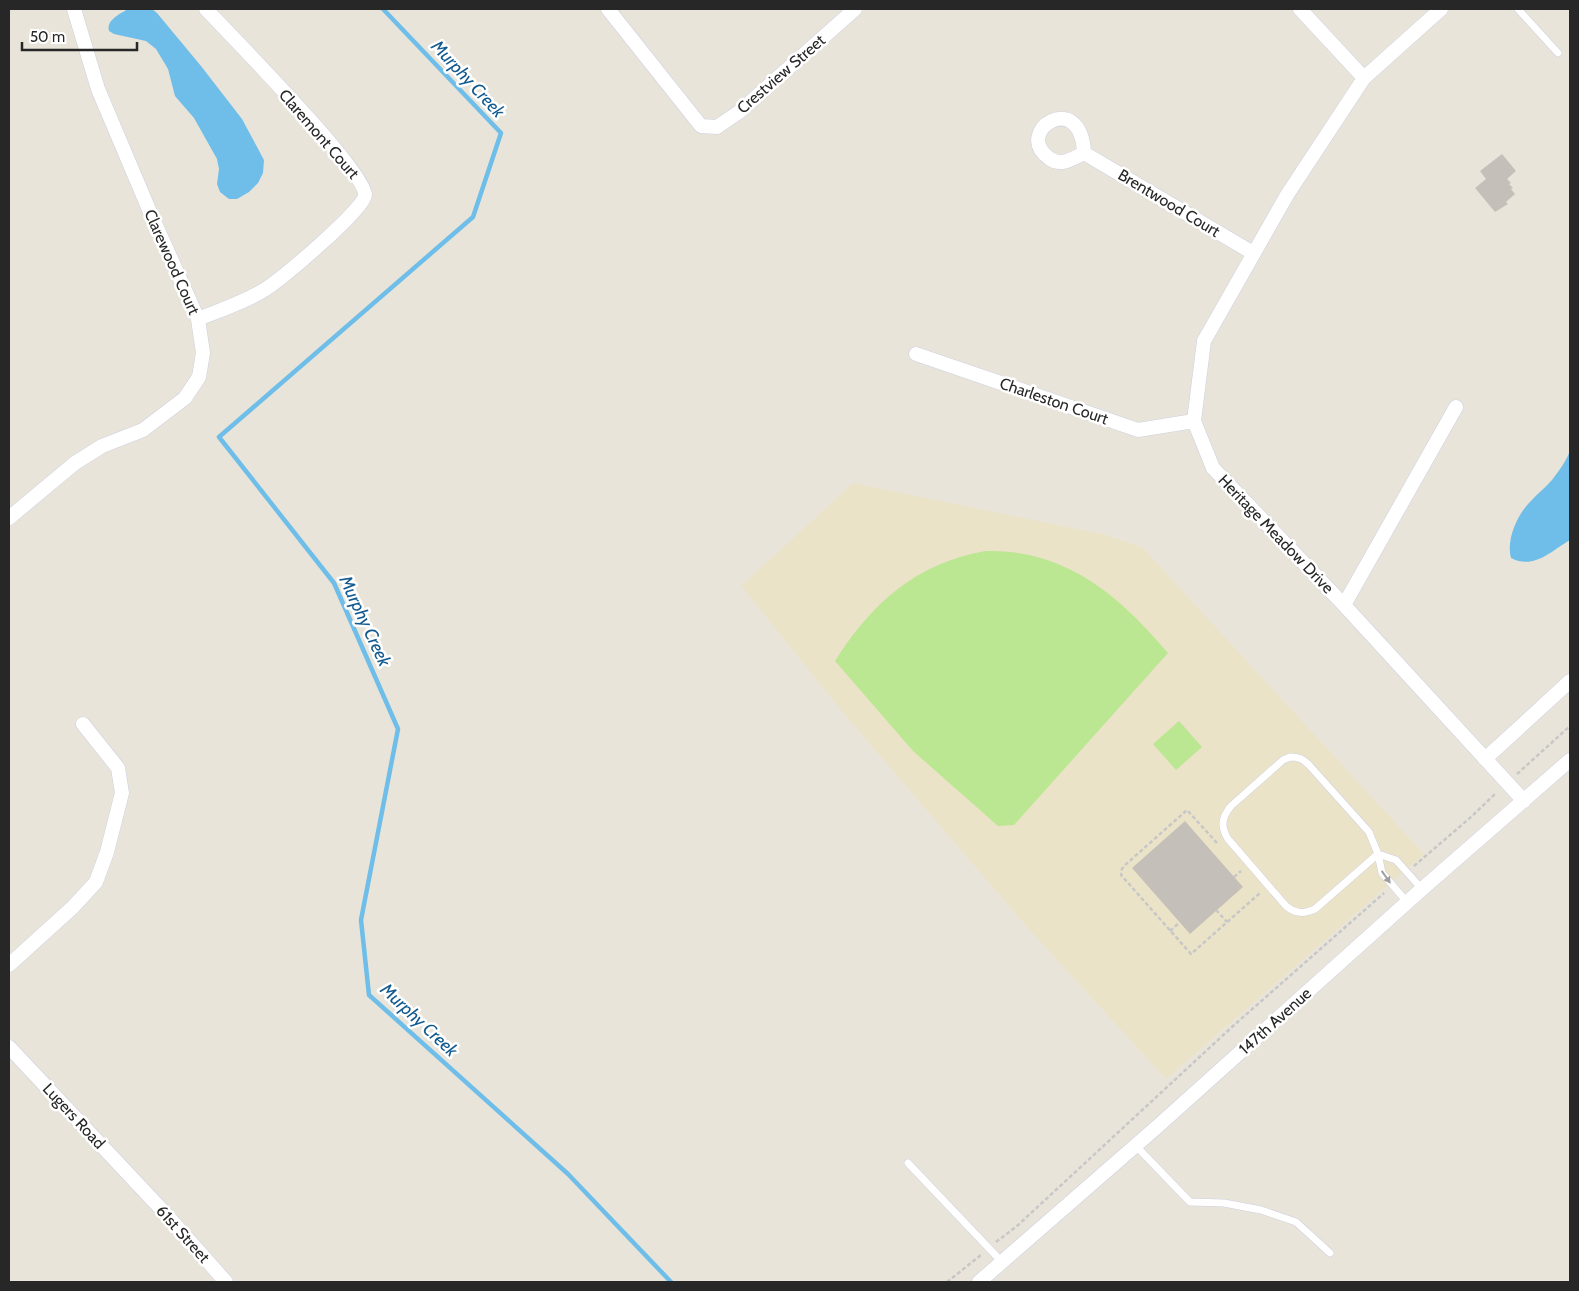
<svg xmlns="http://www.w3.org/2000/svg" width="1579" height="1291" font-family="Cabin,sans-serif">
<rect width="100%" height="100%" fill="#e9e4d9"/>
<path fill="#ebe3c8" d="M853,483l253,52 36,12 282,307 -258,225 -139,-152 -182,-212 -104,-129z"/>
<path fill="#bbe692" d="M986,551c80,-2 134,45 182,102l-154,172 -16,1 -85,-75 -78,-90c37,-58 81,-98 151,-110z
M1179,721l23,26 -26,23 -23,-26z"/>
<path fill="#6ebee9" d="M128,9h24l5,4 44,53 41,53 22,41 -1,13 -5,10 -9,9 -12,7h-8l-9,-7 -3,-8 2,-15 -2,-10 -23,-41 -19,-22 -7,-27 -12,-20 -10,-8 -32,-7 -5,-3c-3,-11 11,-17 19,-22z
M1570,451v89c-19,11 -36,30 -59,18 -5,-18 6,-43 19,-56 7,-8 15,-14 22,-22 7,-9 14,-19 18,-29z"/>
<g fill="none" stroke-linecap="round" stroke-linejoin="round">
<path stroke="#6ebee9" stroke-width="4.5" d="M383,9l118,124 -28,84 -254,220 115,146 64,146 -37,191 8,75 199,179 103,108"/>
</g>
<path fill="#c4c0b9" d="M1502,154l14,17 -9,8 4,4 -2,1 4,4 -2,1 4,5 -9,8 2,2 -13,8 -20,-24 11,-9 -6,-8z
M1185,821l58,66 -53,47 -58,-66z"/>
<g fill="none" stroke-linecap="round" stroke-linejoin="round">
<defs>
<path id="lane" d="M1518,9l40,44
M1290,757c9,0 13,2 19,8l60,67 9,22 -63,55c-11,5 -19,5 -29,-3l-58,-67c-8,-13 -6,-22 3,-33l52,-46z
M1407,902l-25,-29 -4,-19 18,6 26,29
M1136,1146l54,56 34,1 37,7 35,12 34,31
M908,1163l94,99"/>
<path id="street" d="M608,9l93,117 16,1 22,-15 116,-103
M1300,9l64,69
M1441,9l-77,69 -77,117 -83,146 -10,80 19,47 131,137 180,196
M1084,153c-3,-66 -72,-21 -35,5 11,9 24,1 35,-5l169,100
M198,319c22,-9 45,-16 66,-29 16,-10 100,-80 101,-95 1,-23 -136,-161 -159,-186
M916,354l222,76 56,-9
M9,518l66,-55 27,-17 41,-16 42,-32 14,-21 4,-24 -5,-34 -48,-107 -52,-123 -24,-80
M1344,605l112,-198
M1485,759l85,-78
M9,965l64,-58 23,-25 11,-30 15,-59 -4,-25 -35,-44
M9,1047l154,164 63,71
M979,1282l179,-156 264,-237 148,-129"/>
</defs>
<use href="#lane" stroke="#ced0e0" stroke-width="8"/>
<use href="#street" stroke="#ced0e0" stroke-width="15"/>
<path stroke="#c7c7c7" stroke-width="2.5" stroke-dasharray="4 2.5" stroke-linecap="butt" d="M1517,774l53,-48
M1217,843l-30,-33 -63,56 -2,3 -1,6 70,79 69,-61
M1414,866l57,-49 25,-24
M1234,877l7,-6
M1216,910l11,12
M1170,931l10,-9
M996,1242l21,-16 216,-200 151,-133
M947,1282l34,-27"/>
<use href="#lane" stroke="#fff" stroke-width="7"/>
<use href="#street" stroke="#fff" stroke-width="14"/>
</g>
<defs><path id="oneway-solid" d="M-6-.8H1V-3.2L6.5 0L1 3.2V.8H-6Z" transform="scale(1.25)"/></defs>
<use fill="#9e9e9e" href="#oneway-solid" transform="translate(1386 877) rotate(55)"/>
<g text-anchor="middle" dominant-baseline="central" stroke-width="5" stroke-linejoin="round" paint-order="stroke">
<g font-size="16" fill="#272727" stroke="#fff">
<text transform="translate(781 74) rotate(-41)">Crestview Street</text>
<text transform="translate(319 134) rotate(49)">Claremont Court</text>
<text transform="translate(1169 203) rotate(31)">Brentwood Court</text>
<text transform="translate(172 262) rotate(66)">Clarewood Court</text>
<text transform="translate(1054 401) rotate(19)">Charleston Court</text>
<text transform="translate(1276 534) rotate(46)">Heritage Meadow Drive</text>
<text transform="translate(1275 1021) rotate(-42)">147th Avenue</text>
<text transform="translate(74 1116) rotate(47)">Lugers Road</text>
<text transform="translate(183 1234) rotate(48)">61st Street</text>
</g>
<g font-size="18" font-style="italic" fill="#125a90" stroke="#fff">
<text transform="translate(468 79) rotate(47)">Murphy Creek</text>
<text transform="translate(365 621) rotate(65)">Murphy Creek</text>
<text transform="translate(419 1020) rotate(43)">Murphy Creek</text>
</g>
</g>
<rect width="1579" height="1291" fill="none" stroke="#272727" stroke-width="20"/>
<path d="M22 42v8h115v-8" fill="none" stroke="#272727" stroke-width="2.5"/>
<text x="30" y="42" font-size="15" fill="#272727" stroke="#ffffff" stroke-width="4" paint-order="stroke">50 m</text>
</svg>
